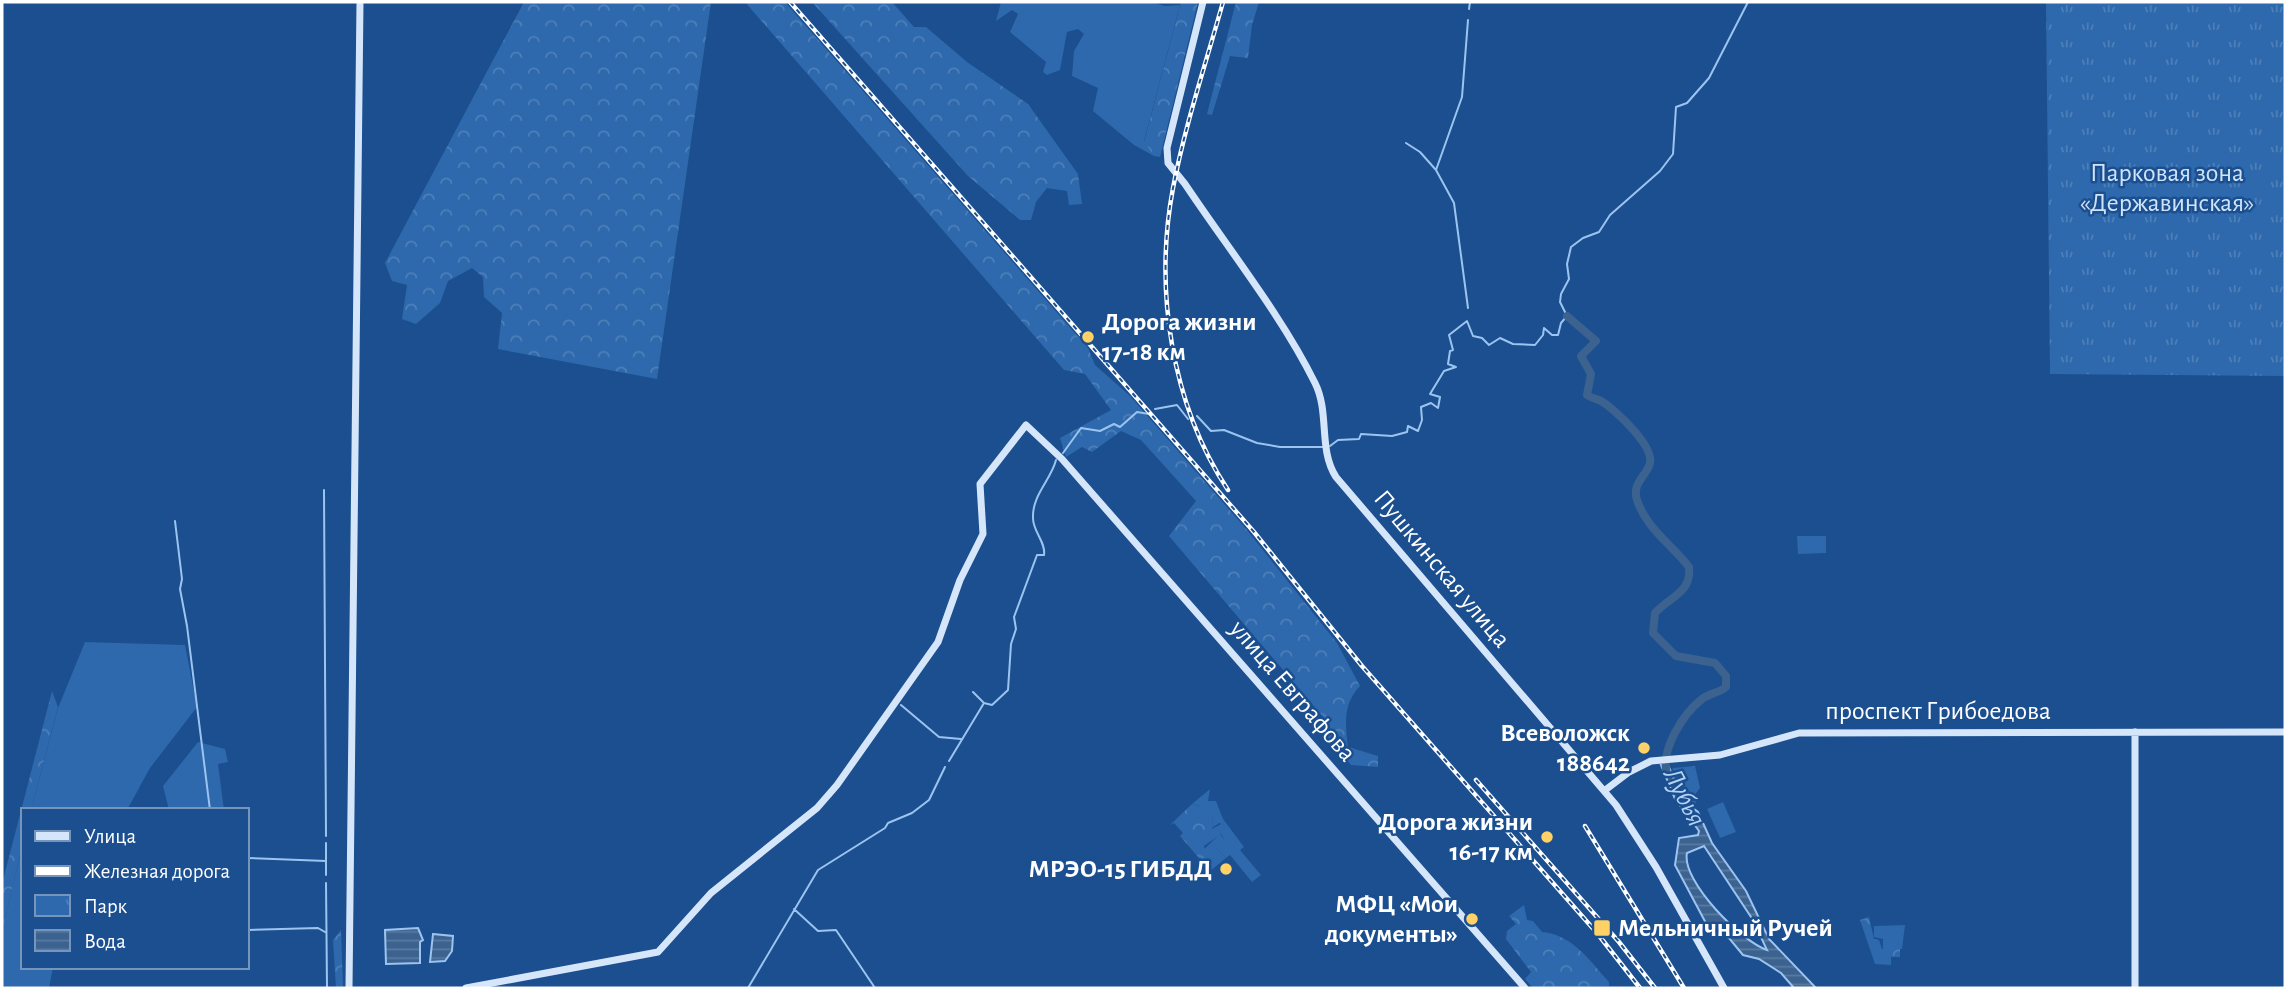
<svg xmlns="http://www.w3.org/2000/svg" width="2287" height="990" font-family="'Alegreya Sans',sans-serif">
<defs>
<pattern id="forest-crowns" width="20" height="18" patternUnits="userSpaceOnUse" patternTransform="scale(1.75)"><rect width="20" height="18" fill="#2e69ad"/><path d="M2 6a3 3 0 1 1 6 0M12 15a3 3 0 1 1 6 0" fill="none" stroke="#4d80b9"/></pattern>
<pattern id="park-tufts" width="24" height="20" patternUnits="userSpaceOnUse" patternTransform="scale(1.75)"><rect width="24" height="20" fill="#2e69ad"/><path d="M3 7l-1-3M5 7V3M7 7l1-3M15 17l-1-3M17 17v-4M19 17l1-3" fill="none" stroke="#4d80b9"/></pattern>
<pattern id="water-rules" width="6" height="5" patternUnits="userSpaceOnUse" patternTransform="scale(1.75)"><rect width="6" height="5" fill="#3c6290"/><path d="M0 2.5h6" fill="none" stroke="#597aa1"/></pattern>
</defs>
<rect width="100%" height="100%" fill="#1b4f8f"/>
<path fill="#2e69ad" d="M1001,2h150l14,4 15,-1 -36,136 10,15 -20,-11 -41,-34 5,-23 -26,-12 2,-25 10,-17 -6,-5 -11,3 -7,38 -13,5 -4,-3 3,-10 -36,-30 8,-18 -6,-4 -16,11z
M1797,536h29v17l-28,1z
M85,642l100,3 12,62 -47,61 -23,42h-96l27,-102z
M198,742l27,7 3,13 -10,2 6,46h-55l-6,-24z
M1210,789l-2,12h8l7,18 21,28 -4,3 21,25 -9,7 -22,-27 -4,3 -8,-8h-15l17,-16 7,9 -3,-18 -5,-2 -7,5 1,-11 -13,-11 -8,-2z
M1723,802l13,30 -16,6 -13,-29z
M23,842v125h30l-4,21h-47v-56z
M1905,925l-3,24 -19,1v-11l-9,-2v-11z"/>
<path fill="url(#forest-crowns)" d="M524,2h187l-54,377 -159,-30 4,-36 -18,-16 -1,-20 -11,-9 -24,13 -8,22 -24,21 -14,-5 5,-34 -15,-4 -7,-18z
M745,2h40l303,346 7,17 35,31 117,134 90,113 23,43c-17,18 -15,37 -12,61l30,9v11l-27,-2 -28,-33 7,-7 -161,-189 27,-35 -55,-61 -20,-9 -29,21 -10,-5 -16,10 -6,-19 51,-28 -26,-36 -21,-4z
M812,2h80l22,25h12l41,35 61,42 50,70 4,30 -13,1 -2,-14 -20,-3 -11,14 -5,18h-11l-52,-44z
M1181,2h17l-38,155 -6,-1 -10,-14z
M1236,2h23l-7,23 -4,33 -18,-2 -18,59 -5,-1z
M52,691l6,16 -27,103h-8v32l-21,90v-48z
M1695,766l5,22 -4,5v12l-5,-1 -19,-30 1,-6z
M1192,804l10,3 11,10 -1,12 11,-6 10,24h-4l-8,-13 -17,12 1,4h13l8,8 -16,13 -30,-35 3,-3 -9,-10 -4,2z
M1524,905l3,15 6,1 9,11c31,3 47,28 67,50v4l-76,2 -8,-9 6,-7 -25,-33 1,-8 9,-7 -7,-8z
M1869,917l5,22 5,1 3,9h18v8h-9v8l-16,-1 -15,-44z
M341,930l2,58h-7l-3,-48z"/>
<path fill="url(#park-tufts)" d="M2046,2h239v374l-235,-2z"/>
<path fill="url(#water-rules)" stroke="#9cc4f0" stroke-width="2" fill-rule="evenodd" d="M1661,765h7l15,36 15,11 14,31 34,48 23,48 47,49h-22l-13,-15 -22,-14 -16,-4 -14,-17 -21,-11 -33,-62 4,-27 19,-3 1,-4 -24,-32zM1704,846l49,74 14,30c-25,-8 -86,-69 -80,-97z
M418,928l5,12 -3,2v21l-34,1 -1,-34z
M433,934l20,2 -1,15 -7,10 -15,1z"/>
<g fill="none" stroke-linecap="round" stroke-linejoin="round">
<path stroke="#9cc4f0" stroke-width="2" d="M1469,9l1,-7
M1468,20l-6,77 -26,73 18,33 14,105
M1406,143l14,9 16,18
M1155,409l22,-4 11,14
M1197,416l14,15 13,-1 33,13 23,4h44
M1330,446l8,-6 21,-1 2,-5 31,2 15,-4 1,-6 10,5 4,-11 -1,-13 10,-4 7,5 2,-11 -10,-3 14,-23 12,-4 -8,-3 2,-13 3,-1 -4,-15 18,-14 6,15 9,2 7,7 11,-7 13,6 22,1 8,-10 1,-7 8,7h6l3,-12 6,-7 -7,-14 1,-8 8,-15 -2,-15 4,-17 12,-9 16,-6 11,-17 50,-44 13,-17 3,-47 11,-4 22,-25 39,-76
M1063,453l18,-25 19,3 14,-7 6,3 17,-15 12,2
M324,490l2,346
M175,521l7,58 -2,10 7,37 23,184
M973,692l11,11
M901,705l38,32 22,2
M949,761l35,-58 8,2 16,-15 3,-46 5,-15 -2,-12 23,-62h7c2,-13 -11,-23 -11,-37 -1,-23 18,-38 23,-58
M247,858l79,3
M326,875v-32
M326,883l1,105
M794,909l24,22 18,-1 39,58
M247,930l71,-2 7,4
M748,988l70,-118 67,-42 3,-5 24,-10 17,-13 16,-33"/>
<path stroke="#3c6290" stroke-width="8" d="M1567,316l29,25 -15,15 10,18 -4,21c5,4 9,3 14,6 14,8 57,48 48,65 -5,12 -17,18 -12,34 9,28 34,44 52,67 3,26 -20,30 -34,46l-2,20 23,23 39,7 11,13v11c-7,6 -16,6 -24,12 -19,15 -42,51 -35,75"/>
<path stroke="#d6e6fa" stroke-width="7" d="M1203,2l-36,146 1,15 17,21c42,63 97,132 130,199 15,30 3,66 21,94l280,328 40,62 68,121
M1604,791l25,-19 22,-11 69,-6 79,-22 486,-1
M349,988l11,-986
M466,988l192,-36 53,-59 106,-85 20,-23 101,-143 22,-62 23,-46 -3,-50 46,-59 36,34 463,529
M2135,988v-256"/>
<defs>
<path id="rail" d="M790,2l464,530 108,134 235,267 43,55
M1223,2c-17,61 -38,123 -50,186 -19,101 -2,216 55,302
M1476,780l143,162 36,46
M1585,826l99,162"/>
</defs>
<use href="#rail" stroke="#fff" stroke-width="4.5"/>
<use href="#rail" stroke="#1b4f8f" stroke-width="2" stroke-dasharray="5" stroke-linecap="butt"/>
</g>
<g fill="#ffd166" stroke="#1b4f8f" stroke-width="2.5">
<circle cx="1088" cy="337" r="7"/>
<circle cx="1644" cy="748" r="7"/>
<circle cx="1547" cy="837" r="7"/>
<circle cx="1226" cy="869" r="7"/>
<circle cx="1472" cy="919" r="7"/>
<rect x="1593" y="919" width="18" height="18" rx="3.5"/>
</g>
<g text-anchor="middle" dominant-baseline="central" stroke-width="5" stroke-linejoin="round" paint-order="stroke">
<g font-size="26" fill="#cfe3fa" stroke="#1b4f8f">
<text x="2167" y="173">Парковая зона<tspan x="2167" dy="30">«Державинская»</tspan></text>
</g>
<g font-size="26" font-weight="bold" fill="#fff" stroke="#1b4f8f" text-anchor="end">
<text x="1102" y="322" text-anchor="start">Дорога жизни<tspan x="1102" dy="30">17-18 км</tspan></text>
<text x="1630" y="733">Всеволожск<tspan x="1630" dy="30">188642</tspan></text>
<text x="1533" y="822">Дорога жизни<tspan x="1533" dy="30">16-17 км</tspan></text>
<text x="1212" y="869">МРЭО-15 ГИБДД</text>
<text x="1458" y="904">МФЦ «Мои<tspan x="1458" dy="30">документы»</tspan></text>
<text x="1618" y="928" text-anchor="start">Мельничный Ручей</text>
</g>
<g font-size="26" fill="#fff" stroke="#1b4f8f">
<text transform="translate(1442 569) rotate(50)">Пушкинская улица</text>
<text transform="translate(1293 691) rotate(49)">улица Евграфова</text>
<text x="1938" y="711">проспект Грибоедова</text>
</g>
<g font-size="28" font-style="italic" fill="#b5d3f5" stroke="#1b4f8f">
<text transform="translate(1684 797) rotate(63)">Лубья</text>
</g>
</g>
<rect width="2287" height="990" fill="none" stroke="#ffffff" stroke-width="7"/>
<rect x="21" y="808" width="228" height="161" fill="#1b4f8f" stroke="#7695bc" stroke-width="2"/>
<rect x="35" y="831" width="35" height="10" fill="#d6e6fa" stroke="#7695bc" stroke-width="2"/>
<text x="84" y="843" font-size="21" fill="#ffffff">Улица</text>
<rect x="35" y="866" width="35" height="10" fill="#ffffff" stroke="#7695bc" stroke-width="2"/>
<text x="84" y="878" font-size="21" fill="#ffffff">Железная дорога</text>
<rect x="35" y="895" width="35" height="21" fill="url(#park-tufts)" stroke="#7695bc" stroke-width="2"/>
<text x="84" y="913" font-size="21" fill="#ffffff">Парк</text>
<rect x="35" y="930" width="35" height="21" fill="url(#water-rules)" stroke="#7695bc" stroke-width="2"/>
<text x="84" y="948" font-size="21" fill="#ffffff">Вода</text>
</svg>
